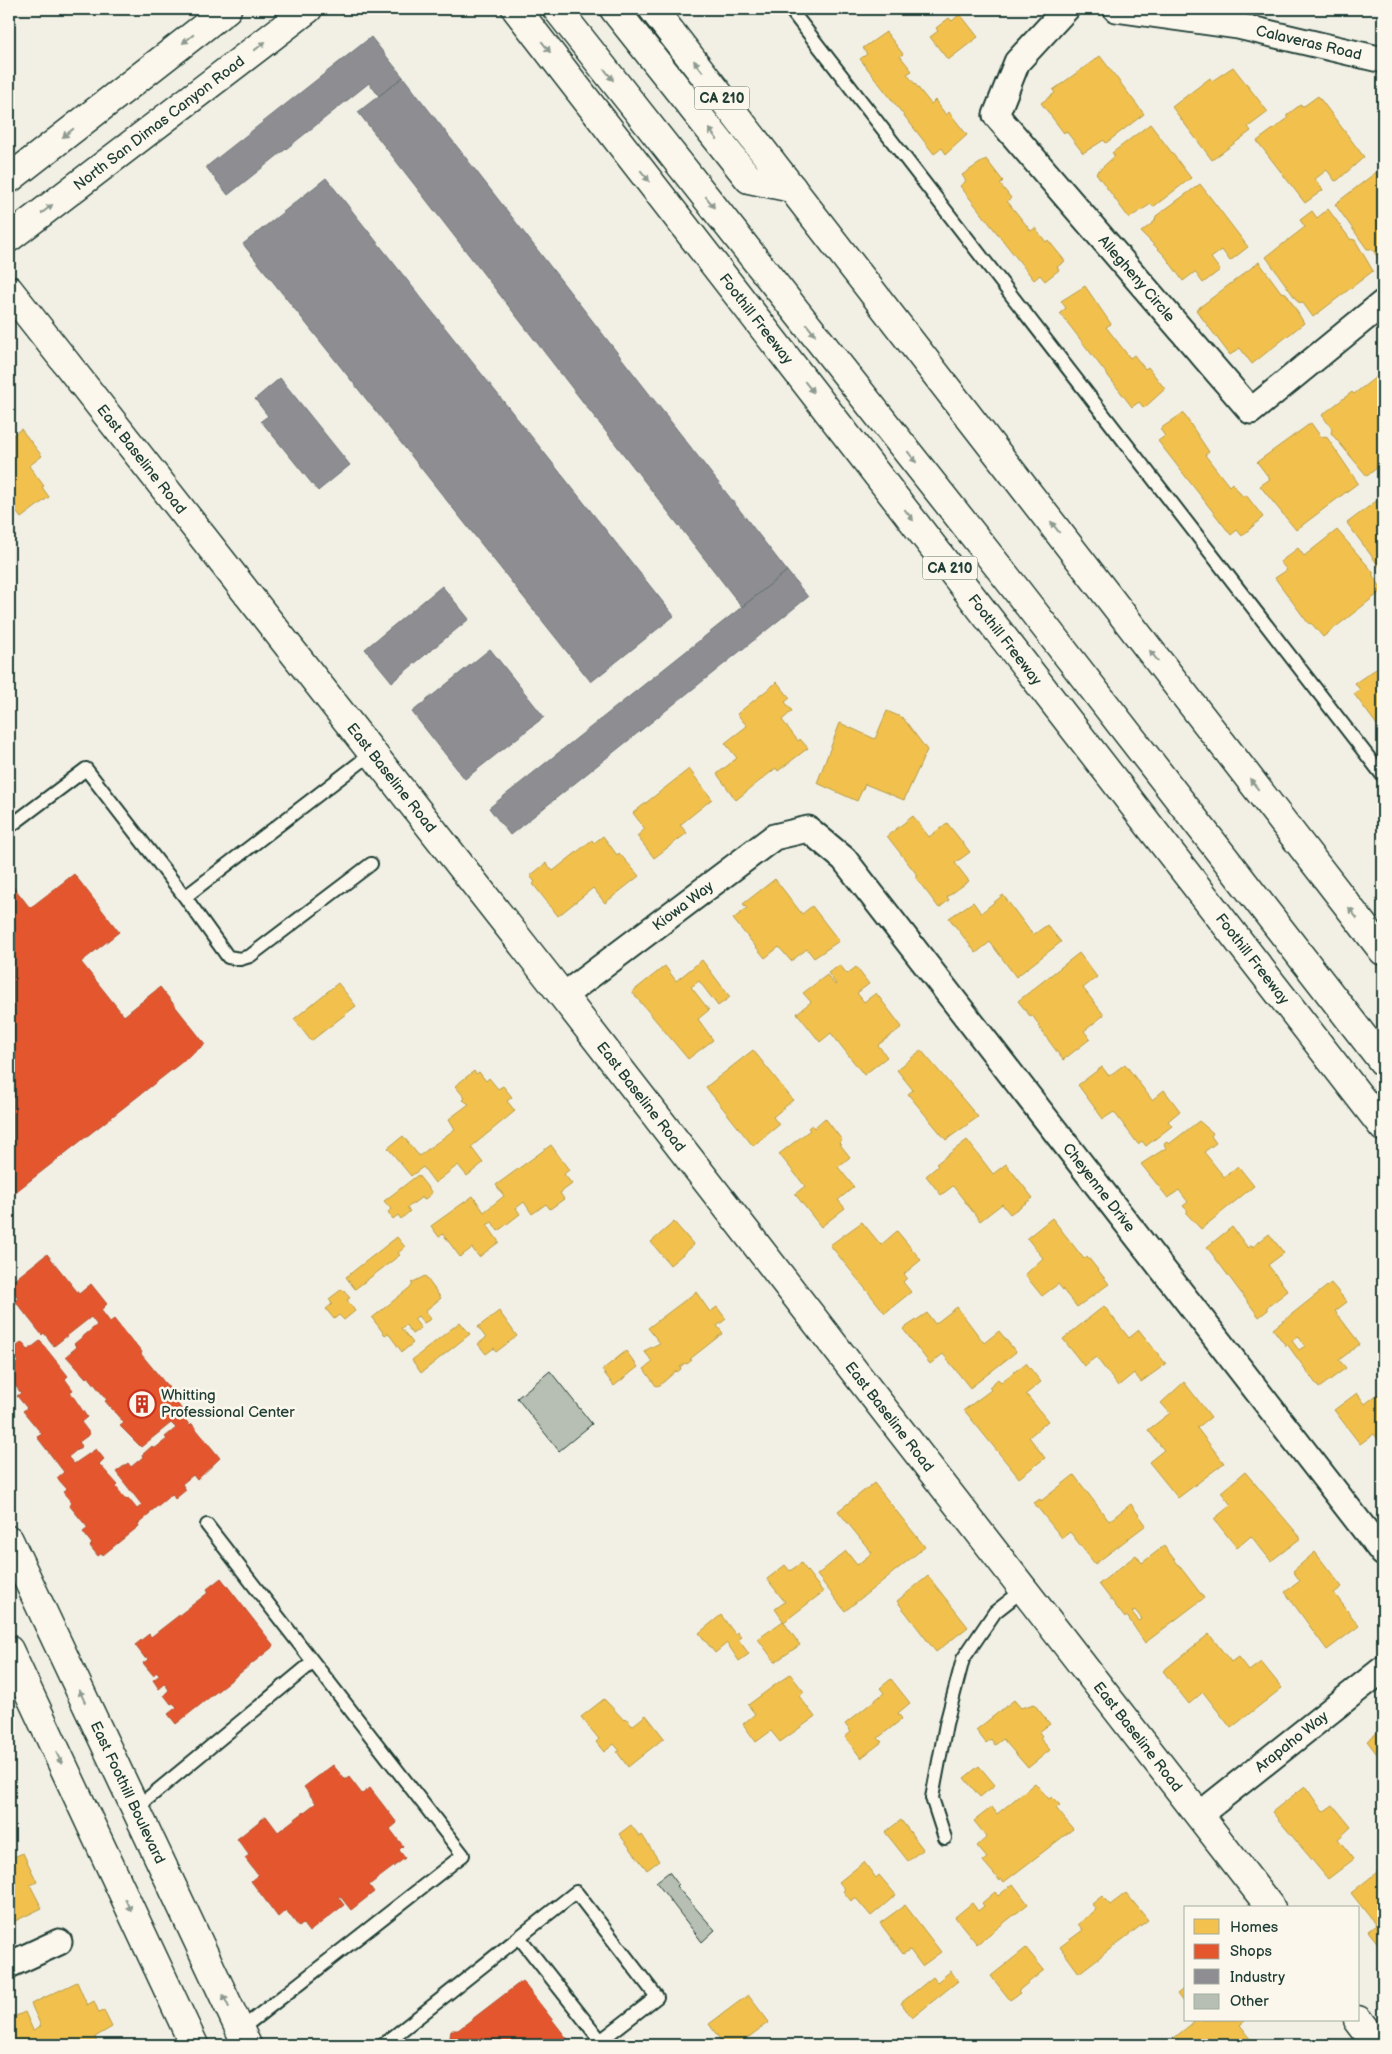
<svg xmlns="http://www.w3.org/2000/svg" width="1392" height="2054" font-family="'Balsamiq Sans',sans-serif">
<rect width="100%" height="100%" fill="#f2f0e5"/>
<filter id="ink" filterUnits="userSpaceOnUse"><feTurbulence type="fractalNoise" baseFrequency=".02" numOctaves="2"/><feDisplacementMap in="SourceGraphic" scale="10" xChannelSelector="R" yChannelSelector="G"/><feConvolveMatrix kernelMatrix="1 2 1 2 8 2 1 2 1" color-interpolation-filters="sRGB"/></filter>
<g filter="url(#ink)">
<path fill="#f2c14e" stroke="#b39946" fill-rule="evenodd" d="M960,14l18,23 -30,23 -18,-23 8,-6 -2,-3 13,-10 3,3z
M886,32l17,22 -3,2 12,15 -5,3 24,30 4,-4 11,15 3,-3 18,23 -21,19 -4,-6 -8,6 -74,-95 7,-5 -4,-6z
M1100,56l44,58 -38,29 -2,-3 -21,13 -17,-22 -2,2 -23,-30 14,-10 -2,-3z
M1233,67l35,45 -20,15 3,4 -39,29 -40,-53 38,-29 2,3z
M1318,96l46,61 -26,23 -3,1 -8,-11 -12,9 8,11 -18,13 -48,-62 30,-22v-4l13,-10 4,1z
M1150,124l41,54 -38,29 -2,-3 -22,14 -33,-45 19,-17 -3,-3z
M986,159l17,22 -3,3 11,14 -4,3 24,30 4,-3 11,14 2,-2 17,21 -8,6 2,3 -14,11 -5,-6 -6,5 -74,-94 6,-5 -4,-6z
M1383,167v98l-11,-16h-5l-32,-45z
M1200,184l48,63 -18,14 -8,-11 -11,8 9,12 -17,13 -8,-11 -12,9 -18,-25 -24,-24 14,-11 1,-5z
M1328,209l22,30 5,1 18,31 -60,46 -10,-14 -5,-1 -32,-45 39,-30 -5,-7 12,-9 5,7z
M1259,262l22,30 5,1 18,30 -52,41 -12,-16 -10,7 -34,-45z
M1085,286l26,38 -5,3 24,31 4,-3 11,14 3,-2 17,22 -21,19 -5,-6 -7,5 -72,-94 6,-5 -5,-7z
M1376,377l7,6v80l-16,13 -36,-43 1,-4 -10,-14 30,-23 2,2z
M1183,413l26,39 -4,3 24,31 3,-3 11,14 3,-2 17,22 -21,19 -5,-6 -6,5 -73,-94 7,-5 -5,-7z
M1311,423l10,14 5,-1 32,47 -62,47 -36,-44 10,-7 -13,-17z
M21,429l21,27 -13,10 15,20 -2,1 7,10 -28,21 -12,-15v-9l4,-3 -4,-5v-48z
M1383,496v73l-1,1 -35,-47z
M1337,530l36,42v4l10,14 -60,47 -11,-13 -4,-1 -33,-45 12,-8 -7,-8 18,-14 6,8z
M1379,667l4,6v60l-29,-39 6,-4 -5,-7z
M777,682l13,16 -5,4 7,9 -10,9 16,21 2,-2 8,9 -30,23 -2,-3 -40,32 -19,-26 20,-16 -12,-15 22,-17 -10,-12z
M887,711l16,7 24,32 -23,50 -39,-16 -8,17 -40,-18 23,-60 35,16z
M689,769l23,30 -32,26 7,8 -33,25 -17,-22 8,-7 -12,-16z
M913,816l16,21 18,-14 23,29 -15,11 14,18 -22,16 2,3 -10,8 -23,-30 2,-2 -31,-40z
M603,836l14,19 2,-2 20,23 -34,27 -12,-15 -35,28 -25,-32 2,-2 -5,-6 16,-13 7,8 39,-31 2,3z
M775,879l27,35 10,-8 27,35 -25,17 -7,-9 -16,12 -12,-14 -14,11 -32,-39 14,-11 -4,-4z
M1003,895l30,40 14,-10 14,17 -45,35 -26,-35 -14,11 -27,-35 24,-16 8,11z
M1079,953l18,24 -14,11 21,27 -20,16 6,8 -27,21 -25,-34 1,-1 -7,-10 -2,1 -12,-15z
M702,960l28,37 -12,9 -19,-25 -8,6 18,23 -11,9 15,21 -25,19 -56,-67 33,-26 11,15z
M840,965l7,9 9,-7 13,17 -12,9 7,9 12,-9 26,34 -24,18 9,12 -23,18 -33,-42 -11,9 -23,-29 14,-11 -8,-9 24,-18 8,10 1,-1 -8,-11z
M338,983l18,23 -45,35 -17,-22z
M753,1050l40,50 -20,17 6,8 -26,21 -47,-59z
M921,1050l57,67 -32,23 -38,-46 5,-4 -16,-20z
M1125,1064l27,36 12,-10 16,21 -12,10 4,5 -26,20 -4,-5 -4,3 -24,-32 -11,7 -25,-34 24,-18 7,9z
M474,1071l2,3 3,-2 7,9 3,-3 9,11 5,-3 9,11 -5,4 8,10 -44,36 12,16 -16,13 -9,-11 -23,18 -12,-16 -12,9 -23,-28 15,-12 16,20 36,-27 -6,-10 20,-15 -6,-4 2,-2 -10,-12z
M825,1118l17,22 -3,3 11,14 -12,10 16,20 -16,13 7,8 -24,19 -26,-33 10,-8 -26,-32 31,-24 -2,-2 4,-3 2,3z
M1199,1121l14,12 -2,3 5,7 -12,9 20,25 14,-11 16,20 -53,43 -15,-16 2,-2 -5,-5 5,-4 -9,-12 -11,8 -27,-34 25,-16 -2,-4 3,-2 2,2z
M967,1140l26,34 13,-10 27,34 -23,16 -8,-10 -22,17 -27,-35 -12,9 -15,-19 12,-10 -2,-2z
M551,1145l18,25 -5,4 8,10 -12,9 4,6 -14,10 -4,-5 -14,10 -8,-12 -8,6 4,6 -22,17 -6,-9 -5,3 12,17 -20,15 -7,-9 -12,9 -17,-23 -4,3 -8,-11 42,-30 11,16 20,-16 -8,-11z
M418,1175l14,18 -8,7 -2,-3 -15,11 3,3 -9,8 -3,-4 -5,4 -5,-7 3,-3 -7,-8z
M1052,1218l32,41 3,-3 22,28 -32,23 -19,-23 -16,12 -17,-21 18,-17 -16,-20z
M674,1222l20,23 -24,20 -19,-23z
M862,1222l19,23 16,-14 24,29 -17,14 3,4 -4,4 8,10 -26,21 -55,-68z
M1232,1227l16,21 4,-3 1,2 16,-13 15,19 -16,12 20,26 -22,17 2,2 -9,7 -52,-70z
M397,1237l8,10 -7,6 2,2 -45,34 -9,-12z
M425,1276l16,22 -16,13 6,8 -7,4 -6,-7 -4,3 7,9 -9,6 -6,-9 -5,3 12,15 -11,9 -14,-19 -3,2 -13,-17 41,-33 -2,-2z
M1331,1283l16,19 -12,9 25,33 -21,16 7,8 -27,20 -32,-44 -1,2 -13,-17zM1298,1336l7,10 -6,4 -7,-9z
M342,1289l8,9 -3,2 8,11 -11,9 -5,-5 -5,4 -8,-10 6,-5 -3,-5z
M696,1292l14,20 7,-5 9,12 -9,7 6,7 -33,26 2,1 -5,4 -2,-1 -5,4 1,2 -4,3 -1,-1 -16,14 -4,1 -12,-17 9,-7 -9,-11 16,-8 -12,-15z
M1104,1306l25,32 10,-8 27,34 -25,18 -7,-9 -16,13 -22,-29 -12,9 -21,-27z
M957,1307l27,36 15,-12 17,21 -46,36 -27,-34 -13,10 -27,-35 24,-16 8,11z
M499,1311l18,25 -21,16 -2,-4 -8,6 -8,-10 8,-6 -8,-11z
M460,1322l10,12 -49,39 -9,-13z
M626,1351l12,16 -24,19 -12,-16z
M1026,1363l15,19 -15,12 22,27 -19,16 16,21 -26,20 -55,-68 27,-20 -2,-3 9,-8 3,3z
M1184,1382l27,35 -14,11 27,35 -46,35 -29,-36 15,-12 -16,-20 22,-17 -9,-10z
M1383,1390v56l-9,-12 -14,10 -26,-34 23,-17 8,11z
M1245,1472l56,66 -30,23 -20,-25 -14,12 -23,-29 17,-14 -10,-13z
M1074,1475l35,46 22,-17 15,21 -51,39 -25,-32 -8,6 -28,-35 6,-4 1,2z
M874,1483l51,64 -80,64 -28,-36 29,-24 11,14 15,-12 -34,-42z
M1164,1546l40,52 -59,45 -18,-27 -2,2 -26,-34 37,-29 6,8zM1135,1610l7,9 -3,2 -7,-9z
M1315,1552l27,35 -8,6 25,33 -32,24 -42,-58 15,-11 -7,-10z
M801,1563l22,29 -39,30 -9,-13 10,-7 -18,-23 18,-14 5,6z
M928,1576l40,51 -32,25 -39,-51z
M721,1615l14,19 2,-2 4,5 -3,2 11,15 -10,7 -12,-18 -12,10 -16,-20z
M783,1621l17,24 -25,17 -17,-23z
M1209,1634l22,28 7,-5 11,14 12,-9 21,26 -51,40 -28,-36 -14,12 -26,-33z
M790,1674l14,18 -5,4 16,21 -35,25 -9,-11 -15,11 -13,-18 12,-10 -7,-9z
M891,1679l19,24 -12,10 4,6 -24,19 4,4 -21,16 -16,-21 6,-5 -6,-8 39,-31 -4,-5z
M604,1699l20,21 2,-2 6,8 14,-11 18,23 -36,29 -11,-15 3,-1 -6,-7 -10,8 -8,-10 3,-3 -18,-22z
M1014,1700l7,8 13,-4 16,20 -11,8 3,4 -2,2 10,12 -22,18 -25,-29 -8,6 -4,-6 -5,4 -10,-13z
M1383,1728v34l-16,-21z
M979,1766l16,19 -15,12 -16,-19z
M1035,1783l14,16 3,-2 8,8 -4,3 17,21 -69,53 -3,-3 -1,2 -17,-20 4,-3 -10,-12 10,-9 -13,-16 18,-14 5,7z
M1305,1786l18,26 10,-7 18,22 -13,12 16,20 -26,20 -56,-67z
M901,1820l22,29 -15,12 -23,-29z
M631,1825l9,12 2,-2 17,26 -12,9 -28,-36z
M23,1853l14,29 -7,3 12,23 -33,16v-65z
M864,1862l12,16 3,-3 17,20 -25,21 -16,-19 -4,4 -8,-10 2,-2 -6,-7z
M1381,1869l2,1v80l-15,-19 8,-6 -25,-32z
M1013,1884l15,20 -51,40 -22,-27 17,-14 6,8 6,-5 -2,-3 13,-11 3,4z
M1126,1893l22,27 -69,53 -19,-26 23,-17 -5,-6 18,-14 -4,-6 10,-8 8,9z
M905,1905l36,47 -19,14 -12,-16 -7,4 -23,-31z
M1026,1948l18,22 -26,21 2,2 -10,7 -19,-24z
M951,1971l7,10 -46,37 -11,-15 32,-26 4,5z
M77,1982l10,23 7,-4 5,12 5,-2 8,16 -17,10 2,6 -5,2h-82l-1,-26 16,-7 8,18 8,-4 -10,-22z
M1186,1987v19l-9,-12z
M748,1995l21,27 -31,23h-14l-15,-21z
M1192,2020h54l-6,5 16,20h-44l-6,-7 -9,7h-17l-6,-7 20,-16z"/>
<path fill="#e4572e" stroke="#a94f30" d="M74,874l45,58 -38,30 43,54 36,-29 45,57 -196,153v-316l21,27z
M47,1254l32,40 12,-10 16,20 -6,6 9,12 4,-3 18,23 1,-1 9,11 -1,2 37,45 -2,2 8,12 -2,2 8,11 2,-2 28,34 -23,22 -4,-5 -11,9 4,6 -11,9 -3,-5 -23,19 1,1 -12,10 1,2 -36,29 -1,-2 -4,3 -8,-10 2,-2 -9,-12 5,-4 -19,-23 3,-2 -9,-11 4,-3 -10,-11 7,-6 -27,-35 5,-3 -19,-23 4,-3 -10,-12 4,-3 -12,-15v-9l9,-7 -8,-10 12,-10 6,8 12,-9 28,35 -3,3 8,11 -3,2 17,25 -6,5 9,12 -11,8 3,4 -14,11 6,7 22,-15 8,10 -5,5 19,21 -2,2 10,13 2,-2 9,11 5,-4 -26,-33 12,-9 3,4 12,-10 -1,-2 10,-9 2,3 13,-10 -2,-2 11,-9 -5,-5 -30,24 -21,-21 4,-3 -19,-22 2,-1 -19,-24 -2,2 -20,-22 11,-9 -3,-3 23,-19 -6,-8 -37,29 -10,-13 -2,2 -27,-34 3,-3 -9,-14z
M221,1578l53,68 -98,78 -8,-10 9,-7 -4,-4 -2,1 -7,-9 5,-5 -4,-6 -6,5 -6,-9 7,-5 -3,-3 -4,3 -10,-12 6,-4 -2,-3 -2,2 -10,-13 14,-11 2,3 58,-45 -2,-3z
M333,1765l12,15 4,-3 13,17 8,-6 27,35 -7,6 13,17 -4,4 6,8 -36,27 5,7 -23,18 -11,-14 -2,1 6,8 -35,27 -6,-8 -4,3 -13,-17 -8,7 -27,-36 7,-6 -13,-17 4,-3 -12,-16 29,-23 12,16 38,-29 -12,-16z
M522,1981l50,64h-123l2,-15h7z"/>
<path fill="#8d8d92" stroke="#6c7576" d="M371,37l32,40 -24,19 -10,-13 -141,112 -22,-28z
M403,77l384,494 -45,36 -384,-495z
M326,178l348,438 -83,66 -348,-438z
M280,378l70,87 -32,26 -57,-70 7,-5 -13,-17z
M787,571l21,26 -298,238 -21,-27z
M442,586l27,33 -77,63 -27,-33z
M490,649l54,68 -79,62 -53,-67z"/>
<path fill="#b7beb3" stroke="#1f3d34" d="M550,1371l42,53 -33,27 -42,-53z
M669,1872l9,12 -2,2 39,44 -13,12 -46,-60z"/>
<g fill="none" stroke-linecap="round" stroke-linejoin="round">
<defs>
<path id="lane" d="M790,9l593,767
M9,827l77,-58 99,128 186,-143
M185,897l43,60 12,2 10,-3 121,-92
M207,1525l256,330 -223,175
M135,1809l178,-147
M945,1838l-13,-40 14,-74 17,-65 32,-47 28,-22
M519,1937l82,104
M383,2045l193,-153 81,105 -62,48"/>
<g id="street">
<path id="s1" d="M1066,9l-49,53 -21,53 255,296 132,-108"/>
<path id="s2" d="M1116,9l122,17 145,34"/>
<path id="s3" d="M563,996l211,-159 34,-8 36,30 539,694"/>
<path id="s4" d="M1199,1815l184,-146"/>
<path d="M9,1965l50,-23"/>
</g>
<g id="secondary">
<path d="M9,179l218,-170"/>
<path id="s5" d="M9,238l299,-229"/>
<path id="s6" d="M9,290l554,706 708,912"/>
<path d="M1358,2020l19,25"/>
</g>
<g id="primary">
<path id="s7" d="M9,1540l238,505"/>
<path d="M9,1650l185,395"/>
</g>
<g id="highway">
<path id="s8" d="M516,9l867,1118"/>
<path d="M557,9l451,570 375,483"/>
<path d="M614,9l135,170 43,9"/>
<path d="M653,9l730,942"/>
</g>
</defs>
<use href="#lane" stroke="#1f3d34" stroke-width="16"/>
<use href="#street" stroke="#1f3d34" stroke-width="29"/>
<use href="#secondary" stroke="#1f3d34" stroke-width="31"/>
<use href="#primary" stroke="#1f3d34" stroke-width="31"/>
<use href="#highway" stroke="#1f3d34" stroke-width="31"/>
<use href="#lane" stroke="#fbf7ec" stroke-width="12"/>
<use href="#street" stroke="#fbf7ec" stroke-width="25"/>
<use href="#secondary" stroke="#fbf7ec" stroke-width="28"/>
<use href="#primary" stroke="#fbf7ec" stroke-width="28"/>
<use href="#highway" stroke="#fbf7ec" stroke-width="28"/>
</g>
<defs><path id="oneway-solid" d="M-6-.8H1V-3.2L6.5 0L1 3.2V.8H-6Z" transform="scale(1.25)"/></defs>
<g fill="#8d9a90">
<use href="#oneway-solid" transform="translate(188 39) rotate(142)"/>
<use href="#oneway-solid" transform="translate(260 46) rotate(-38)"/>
<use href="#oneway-solid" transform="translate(546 47) rotate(52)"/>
<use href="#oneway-solid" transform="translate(698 66) rotate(-128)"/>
<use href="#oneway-solid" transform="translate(609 75) rotate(52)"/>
<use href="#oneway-solid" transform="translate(68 133) rotate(142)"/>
<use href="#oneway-solid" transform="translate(713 134) rotate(-128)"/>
<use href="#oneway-solid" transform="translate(645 176) rotate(52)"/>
<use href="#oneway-solid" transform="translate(710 202) rotate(52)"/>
<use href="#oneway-solid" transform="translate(47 209) rotate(-38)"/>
<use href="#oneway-solid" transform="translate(811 330) rotate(52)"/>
<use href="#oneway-solid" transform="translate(809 387) rotate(52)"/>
<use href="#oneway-solid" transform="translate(912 457) rotate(52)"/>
<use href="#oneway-solid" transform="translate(909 515) rotate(52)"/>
<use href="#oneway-solid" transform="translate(1055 527) rotate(-128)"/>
<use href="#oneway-solid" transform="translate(1154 656) rotate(-128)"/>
<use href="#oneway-solid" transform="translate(1254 784) rotate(-128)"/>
<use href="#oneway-solid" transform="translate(1353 913) rotate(-128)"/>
<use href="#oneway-solid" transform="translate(82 1696) rotate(-115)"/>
<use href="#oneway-solid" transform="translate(59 1758) rotate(65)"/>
<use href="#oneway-solid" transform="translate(128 1905) rotate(65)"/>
<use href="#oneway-solid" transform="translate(226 2001) rotate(-115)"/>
</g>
</g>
<defs>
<symbol id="building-ring" viewBox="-11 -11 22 22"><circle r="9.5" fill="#fbf7ec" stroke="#c8321e" stroke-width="1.5"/><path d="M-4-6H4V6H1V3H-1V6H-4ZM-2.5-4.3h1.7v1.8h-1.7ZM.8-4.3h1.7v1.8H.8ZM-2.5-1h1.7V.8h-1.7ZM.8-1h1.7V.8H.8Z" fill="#c8321e"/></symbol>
</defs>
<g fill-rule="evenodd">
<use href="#building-ring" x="126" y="1388" width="32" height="32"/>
</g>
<g text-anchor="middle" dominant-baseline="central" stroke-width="5" stroke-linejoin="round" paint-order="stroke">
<g fill="#fbf7ec" stroke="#61756b" stroke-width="1">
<rect x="694.5" y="86.5" width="55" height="23" rx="4"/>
<rect x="922.5" y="556.5" width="55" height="23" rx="4"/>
</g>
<g font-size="14" font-weight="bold" fill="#1f3d34">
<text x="722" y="98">CA 210</text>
<text x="950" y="568">CA 210</text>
</g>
<g font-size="15" fill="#1f3d34" stroke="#fbf7ec">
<text stroke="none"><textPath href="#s2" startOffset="196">Calaveras Road</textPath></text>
<text stroke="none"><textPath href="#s5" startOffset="189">North San Dimas Canyon Road</textPath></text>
<text stroke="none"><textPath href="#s1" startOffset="345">Allegheny Circle</textPath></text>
<text stroke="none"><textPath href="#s8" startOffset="392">Foothill Freeway</textPath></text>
<text stroke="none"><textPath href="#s6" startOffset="215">East Baseline Road</textPath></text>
<text stroke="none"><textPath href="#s8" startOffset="798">Foothill Freeway</textPath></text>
<text stroke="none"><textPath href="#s6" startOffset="620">East Baseline Road</textPath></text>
<text stroke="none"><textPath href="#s3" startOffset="150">Kiowa Way</textPath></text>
<text stroke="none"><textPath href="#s8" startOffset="1202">Foothill Freeway</textPath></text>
<text stroke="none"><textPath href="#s6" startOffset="1025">East Baseline Road</textPath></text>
<text stroke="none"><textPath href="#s3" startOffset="762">Cheyenne Drive</textPath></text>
<text stroke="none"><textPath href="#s6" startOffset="1430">East Baseline Road</textPath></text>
<text stroke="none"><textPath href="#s6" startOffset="1835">East Baseline Road</textPath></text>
<text stroke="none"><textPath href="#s4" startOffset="118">Arapaho Way</textPath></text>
<text stroke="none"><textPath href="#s7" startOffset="279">East Foothill Boulevard</textPath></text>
</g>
<g font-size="15" fill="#1f3d34" stroke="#fbf7ec" text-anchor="start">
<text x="161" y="1395">Whitting<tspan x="161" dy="17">Professional Center</tspan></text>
</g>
</g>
<rect width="1392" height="2054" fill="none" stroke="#fbf7ec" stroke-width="30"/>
<rect x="15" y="15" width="1362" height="2024" fill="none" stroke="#1f3d34" stroke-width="2" filter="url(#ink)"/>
<rect x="1184" y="1906" width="175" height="115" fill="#fbf7ec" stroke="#a3ada2"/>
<rect x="1194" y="1919" width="25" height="15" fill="#f2c14e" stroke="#a3ada2"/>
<text x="1230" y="1932" font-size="15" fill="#1f3d34">Homes</text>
<rect x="1194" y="1944" width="25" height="15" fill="#e4572e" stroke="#a3ada2"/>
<text x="1230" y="1956" font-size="15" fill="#1f3d34">Shops</text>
<rect x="1194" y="1969" width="25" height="15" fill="#8d8d92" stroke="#a3ada2"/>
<text x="1230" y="1982" font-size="15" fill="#1f3d34">Industry</text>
<rect x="1194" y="1994" width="25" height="15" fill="#b7beb3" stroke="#a3ada2"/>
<text x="1230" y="2006" font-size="15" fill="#1f3d34">Other</text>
</svg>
